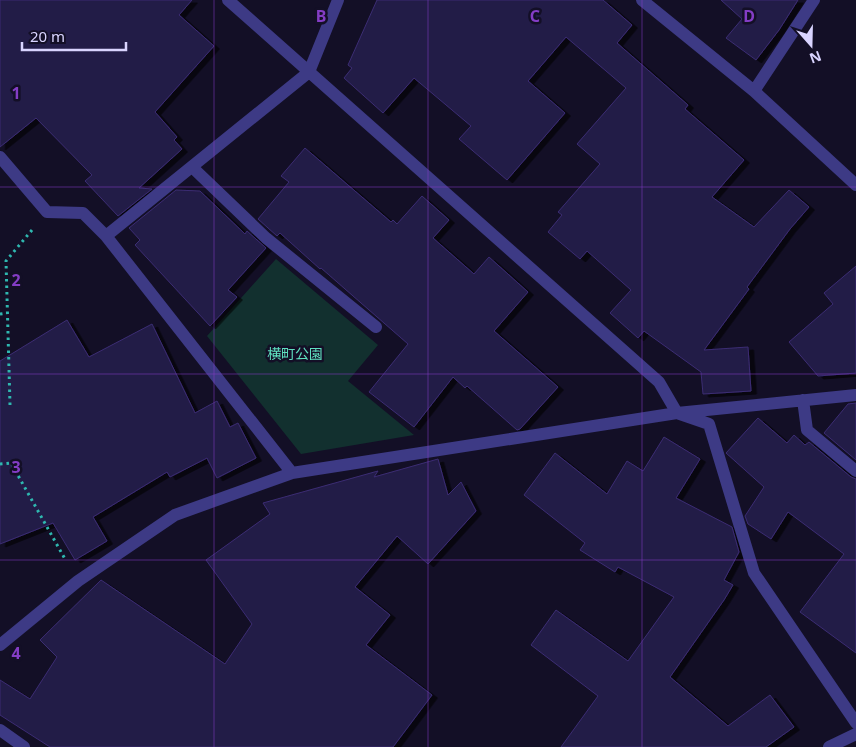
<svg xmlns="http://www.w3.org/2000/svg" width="856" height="747" font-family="'Noto Sans','Noto Sans JP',sans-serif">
<defs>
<filter id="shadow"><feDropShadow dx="5.5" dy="3" stdDeviation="0" flood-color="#0009"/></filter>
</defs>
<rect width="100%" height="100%" fill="#130f26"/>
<path fill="#12302f" d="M276,259l102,86 -30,36 66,54 -113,19 -94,-118z"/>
<path fill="#241b47" stroke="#3b2d73" filter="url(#shadow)" d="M0,0h192l-13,15 35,31 -59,66 22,25 -3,3 8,9 -43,39 13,1 -34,27 -33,-35 7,-6 -56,-57 -36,29z
M377,0h226l29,25 -15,18 71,62 -3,4 59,51 -32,37 42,30 35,-37 20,17 -19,22 -43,58 2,2 -45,61 44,-3 3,44 -48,3 -2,-22 -57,-41 -6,7 -28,-25 21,-23 -44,-39 -7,8 -32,-27 14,-17 -4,-3 42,-48 -23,-20 49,-56 -60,-51 -38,44 37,32 -58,67 -48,-41 12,-13 -57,-48 -31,35 -39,-35 8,-10 -4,-3z
M721,0h77l-19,30 -23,30 -30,-22 16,-19z
M305,148l86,74 2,-2 4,4 25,-28 27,24 -16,18 41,36 15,-17 39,35 -34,39 64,56 -38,42 -3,1 -50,-44 -2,2 -12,-11 -39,50 -45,-35 39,-48 -87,-76 -1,1 -40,-36 -3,3 -19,-17 31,-37 -8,-6z
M176,190l24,1 45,43 2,-3 19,17 -38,42 9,7 -27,29 -75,-81 5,-5 -11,-12z
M856,266v107l-38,3 -29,-34 44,-38 -9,-11z
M67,320l22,37 63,-33 43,89 22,-12 13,26 8,-4 18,35 -39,20 -10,-20 -37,19 -3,-5 -74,45 14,24 -32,19 -22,-37 -53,21v-183z
M856,403v57l-32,-27 24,-29z
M758,418l29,25 7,-8 11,10 4,-3 42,35 5,2v174l-56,-41 44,-58 -56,-42 -17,27 -23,-15 -3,-8 19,-29 -38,-34z
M664,437l36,22 -24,39 56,29 7,25 -15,28 9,5 -9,15 -54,77 58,49 42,-31 24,32 -28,20h-205l37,-51 -67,-51 25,-35 72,51 46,-64 -56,-30 -3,5 -35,-22 5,-7 -61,-48 31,-42 52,41 20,-33 16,10z
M438,459l10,36 13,-13 15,29 -48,53 -31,-28 -42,51 35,28 -24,30 66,50 -39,52h-343l-50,-32v-35l30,19 27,-42 -17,-17 61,-60 124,84 27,-40 -46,-64 64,-46 -7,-11 115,-32 -4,6z"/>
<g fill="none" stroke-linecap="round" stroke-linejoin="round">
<path stroke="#2fb8b0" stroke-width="3" stroke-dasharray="2.5 4" stroke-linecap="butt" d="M0,314l7,-1
M10,405l-4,-144 26,-31
M0,464l11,-1 54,96"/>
<path stroke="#3d3a85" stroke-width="12" d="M228,0l431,382 18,31 32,11 45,149 102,150
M642,0l112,91 102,94
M754,91l60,-91
M0,157l47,55 36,1 23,23 186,237
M192,167l74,71 110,89
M106,236l203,-164 29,-72
M803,400l4,30 49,41
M0,645l78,-64 97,-66 117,-42 385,-60 179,-18
M0,730l24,17
M829,747l27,-13"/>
</g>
<path fill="none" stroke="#843dc5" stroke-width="1" stroke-opacity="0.55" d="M214,0v747M428,0v747M642,0v747M0,187h856M0,374h856M0,560h856"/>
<g text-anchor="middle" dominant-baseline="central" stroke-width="5" stroke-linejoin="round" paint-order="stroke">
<g font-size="14" fill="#5fe0c0" stroke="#130f26">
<text x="295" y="353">横町公園</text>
</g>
</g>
<g font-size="16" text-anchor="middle" font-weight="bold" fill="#843dc5" stroke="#130f26" stroke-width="5" stroke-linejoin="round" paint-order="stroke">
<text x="321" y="22">B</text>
<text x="535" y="22">C</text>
<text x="749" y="22">D</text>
<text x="16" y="99">1</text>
<text x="16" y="286">2</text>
<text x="16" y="473">3</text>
<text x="16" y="659">4</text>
</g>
<g transform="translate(811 45) rotate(160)" stroke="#130f26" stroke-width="4" paint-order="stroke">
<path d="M0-4L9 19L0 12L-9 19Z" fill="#d9d4ff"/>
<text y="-8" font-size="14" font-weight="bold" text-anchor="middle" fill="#d9d4ff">N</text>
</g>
<path d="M22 42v8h104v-8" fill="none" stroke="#d9d4ff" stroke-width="2.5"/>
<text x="30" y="42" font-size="15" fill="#d9d4ff" stroke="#130f26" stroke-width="4" paint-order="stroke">20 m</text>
</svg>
